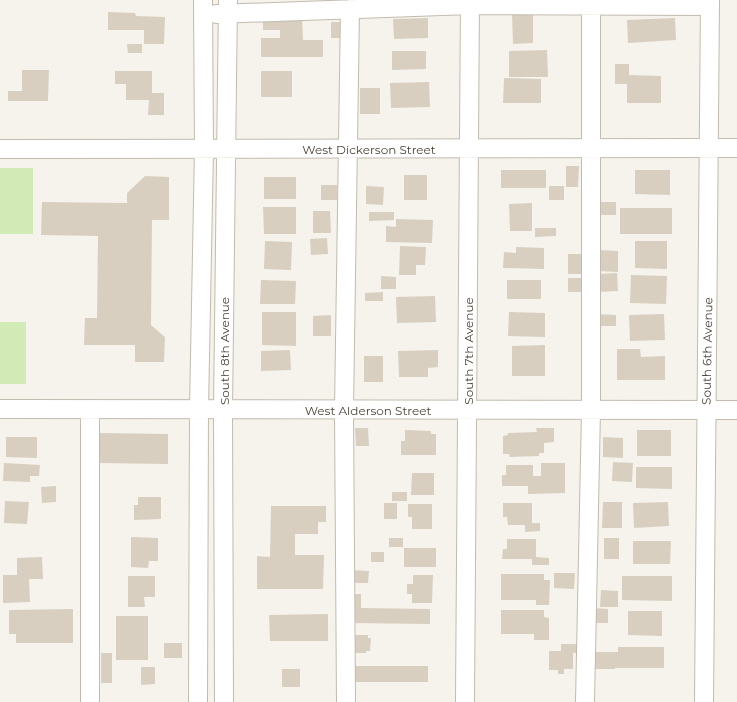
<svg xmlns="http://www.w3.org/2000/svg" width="737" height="702" font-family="Montserrat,sans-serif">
<rect width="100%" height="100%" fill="#f6f3ec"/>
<path fill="#d2eab5" d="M0,168h33v66h-33z
M0,322h26v62h-26z"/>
<path fill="#d8cfc1" d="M108,12l27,1 1,3 29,1 -1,27h-20v-14h-36z
M533,13v30l-20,1 -1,-30z
M263,17h39l1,23h20v17h-62v-19h19v-8h-17z
M428,18v20l-34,1 -1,-20z
M675,18l1,22 -48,3 -1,-23z
M331,22h14v16h-14z
M127,44h15v9h-14z
M547,50l1,27h-39v-26z
M392,51h34v18l-34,1z
M615,64h14v11l32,1v27h-34v-19h-12z
M22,70h27l-1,31h-40v-10h14z
M115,71h37v22h12v22h-16l1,-15h-23v-16h-11z
M261,71h31v26h-31z
M504,78l37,1v24h-38z
M429,82l1,25 -39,1 -1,-25z
M360,88h20v26h-20z
M566,166h13l-1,21h-12z
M501,170h45v18h-45z
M635,170h35v25l-35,-1z
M404,175h23v25h-23z
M145,176l24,1v43h-17l-1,105 14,12 -1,25h-29v-17h-51l1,-27h12l1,-82 -57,-1 1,-33 85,1v-10z
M264,177h32v22h-32z
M321,185h16v15h-16z
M366,186l18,1 -1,18 -17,-1z
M549,186h15v14h-15z
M599,202h17v13h-17z
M532,203v28h-22l-1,-27z
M263,207h33v27h-32z
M620,208h52v26h-52z
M313,211h17l1,22h-18z
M369,212h25v8l-25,1z
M396,219l37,1 -1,23 -46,-1v-16l10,1z
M535,228h21v8l-21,1z
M327,238l1,16 -17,1 -1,-16z
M265,241l27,1 -1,28 -27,-1z
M635,241h32v28l-32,-1z
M400,246l26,1 -1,18h-9v10h-17z
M516,247l28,1v21l-41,-1 1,-16 12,1z
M598,250l20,1v21l-20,-1z
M568,254h13v20h-13z
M617,273l1,18 -20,1 -1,-18z
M631,275l36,1 -1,28 -36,-1z
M381,276l15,1v12h-15z
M568,278h15v14h-15z
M261,280l35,1 -1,23h-35z
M507,280h34v19h-34z
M383,292v9h-18v-8z
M435,296l1,26 -39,1 -1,-26z
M262,312h34v34l-34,-1z
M509,312l36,1v24l-37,-1z
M596,314l20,1v11h-21z
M664,314l1,26 -35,1 -1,-26z
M331,315v21h-18v-20z
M545,345v31h-33v-30z
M617,349h23l1,8 24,-1v24h-48z
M290,350l1,20 -30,1v-20z
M438,350v17l-10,1v9h-29l-1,-26z
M364,356h19v26h-19z
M355,428h13l1,18h-13z
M536,428h18v14l-10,1v10h-5v3l-29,1 -1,-3h-6v-18l5,-1v-2l29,-1z
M405,430l26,1v3h5v21h-35v-14h4z
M637,430h34v26h-34z
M99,433l69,1v30l-69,-1z
M6,437h31v21l-31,-1z
M603,437l20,1v20l-20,-1z
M613,462l20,1 -1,19 -20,-1z
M4,463l36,2 -1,11h-9v6l-27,-1z
M541,463h24v30l-37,1v-8h-26v-11h4v-10h27v11h8z
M636,467h36v22l-36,-1z
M412,473h22v22h-23z
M56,486v16l-14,1 -1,-16z
M392,492h15v9h-15z
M138,497h23v22l-27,1v-15h4z
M5,501l24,1 -2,22 -23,-1z
M603,502h19v26h-20z
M668,502l1,24 -35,2 -1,-25z
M384,503h13v16h-13z
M503,503h29v20h8v8l-15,1v-7h-17l-1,-8h-4z
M408,504h24v25h-20v-12h-4z
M271,506h55v16h-8v12h-23v21h29l-1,34h-66v-33l13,1z
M131,537l27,1v23h-9l-1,7 -17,-1z
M389,538h14v9h-14z
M604,538h15v21h-15z
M507,539h29v18l13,1v7h-17v-6h-30l1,-10h4z
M633,541h38l-1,23h-37z
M404,548h32v19h-32z
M371,552h13v10h-13z
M42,557l1,22h-14l1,23 -27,1v-28h14v-17z
M351,570l18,1 -1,12h-17z
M554,573h21l-1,16 -20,-1z
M501,574h43v6h6l-1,25h-13v-5h-35z
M413,575h20l-1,28h-20v-9h-5v-10h6z
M128,576h27v21h-11l1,10h-17z
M622,576h50v25l-50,-1z
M601,590l17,1v16h-18z
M350,594h11v14l69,1v15l-80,-1z
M592,608l16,1v14h-16z
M73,609v34h-57v-9h-7v-24z
M501,610h43v7l5,1v22h-15v-6h-33z
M628,611h34v25l-34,-1z
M328,614v27h-58l-1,-26z
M116,616h32v44h-32z
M349,635h19v3h3l-1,13h-4v2h-17z
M164,643h18v15h-18z
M561,644h17v9h-5v16h-9v5h-6v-4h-9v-19h12z
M618,647h46v21h-49v1h-20v-17h23z
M101,653h11v30h-11z
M351,666h77v16h-77z
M141,667h14v17l-14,1z
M282,669h18v18h-18z"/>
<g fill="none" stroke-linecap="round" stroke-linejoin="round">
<defs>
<path id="minor" d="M216,14l254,-9 240,1
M0,149l737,-1
M0,409l737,1
M90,409v293
M198,702l1,-293 5,-260 -1,-149
M224,702l-1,-293 5,-409
M346,702l-2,-292 6,-401
M465,702l5,-702
M585,702l6,-292v-403
M704,702l6,-702"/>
</defs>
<use href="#minor" stroke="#c2bbae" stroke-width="20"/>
<use href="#minor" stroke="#fff" stroke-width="18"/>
</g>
<g text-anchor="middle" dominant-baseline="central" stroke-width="4" stroke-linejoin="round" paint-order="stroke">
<g font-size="12" fill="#4b4439" stroke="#fff">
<text x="369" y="149">West Dickerson Street</text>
<text transform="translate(224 351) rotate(-90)">South 8th Avenue</text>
<text transform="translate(468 351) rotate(-90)">South 7th Avenue</text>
<text transform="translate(707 351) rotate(-89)">South 6th Avenue</text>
<text x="368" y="410">West Alderson Street</text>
</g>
</g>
</svg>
